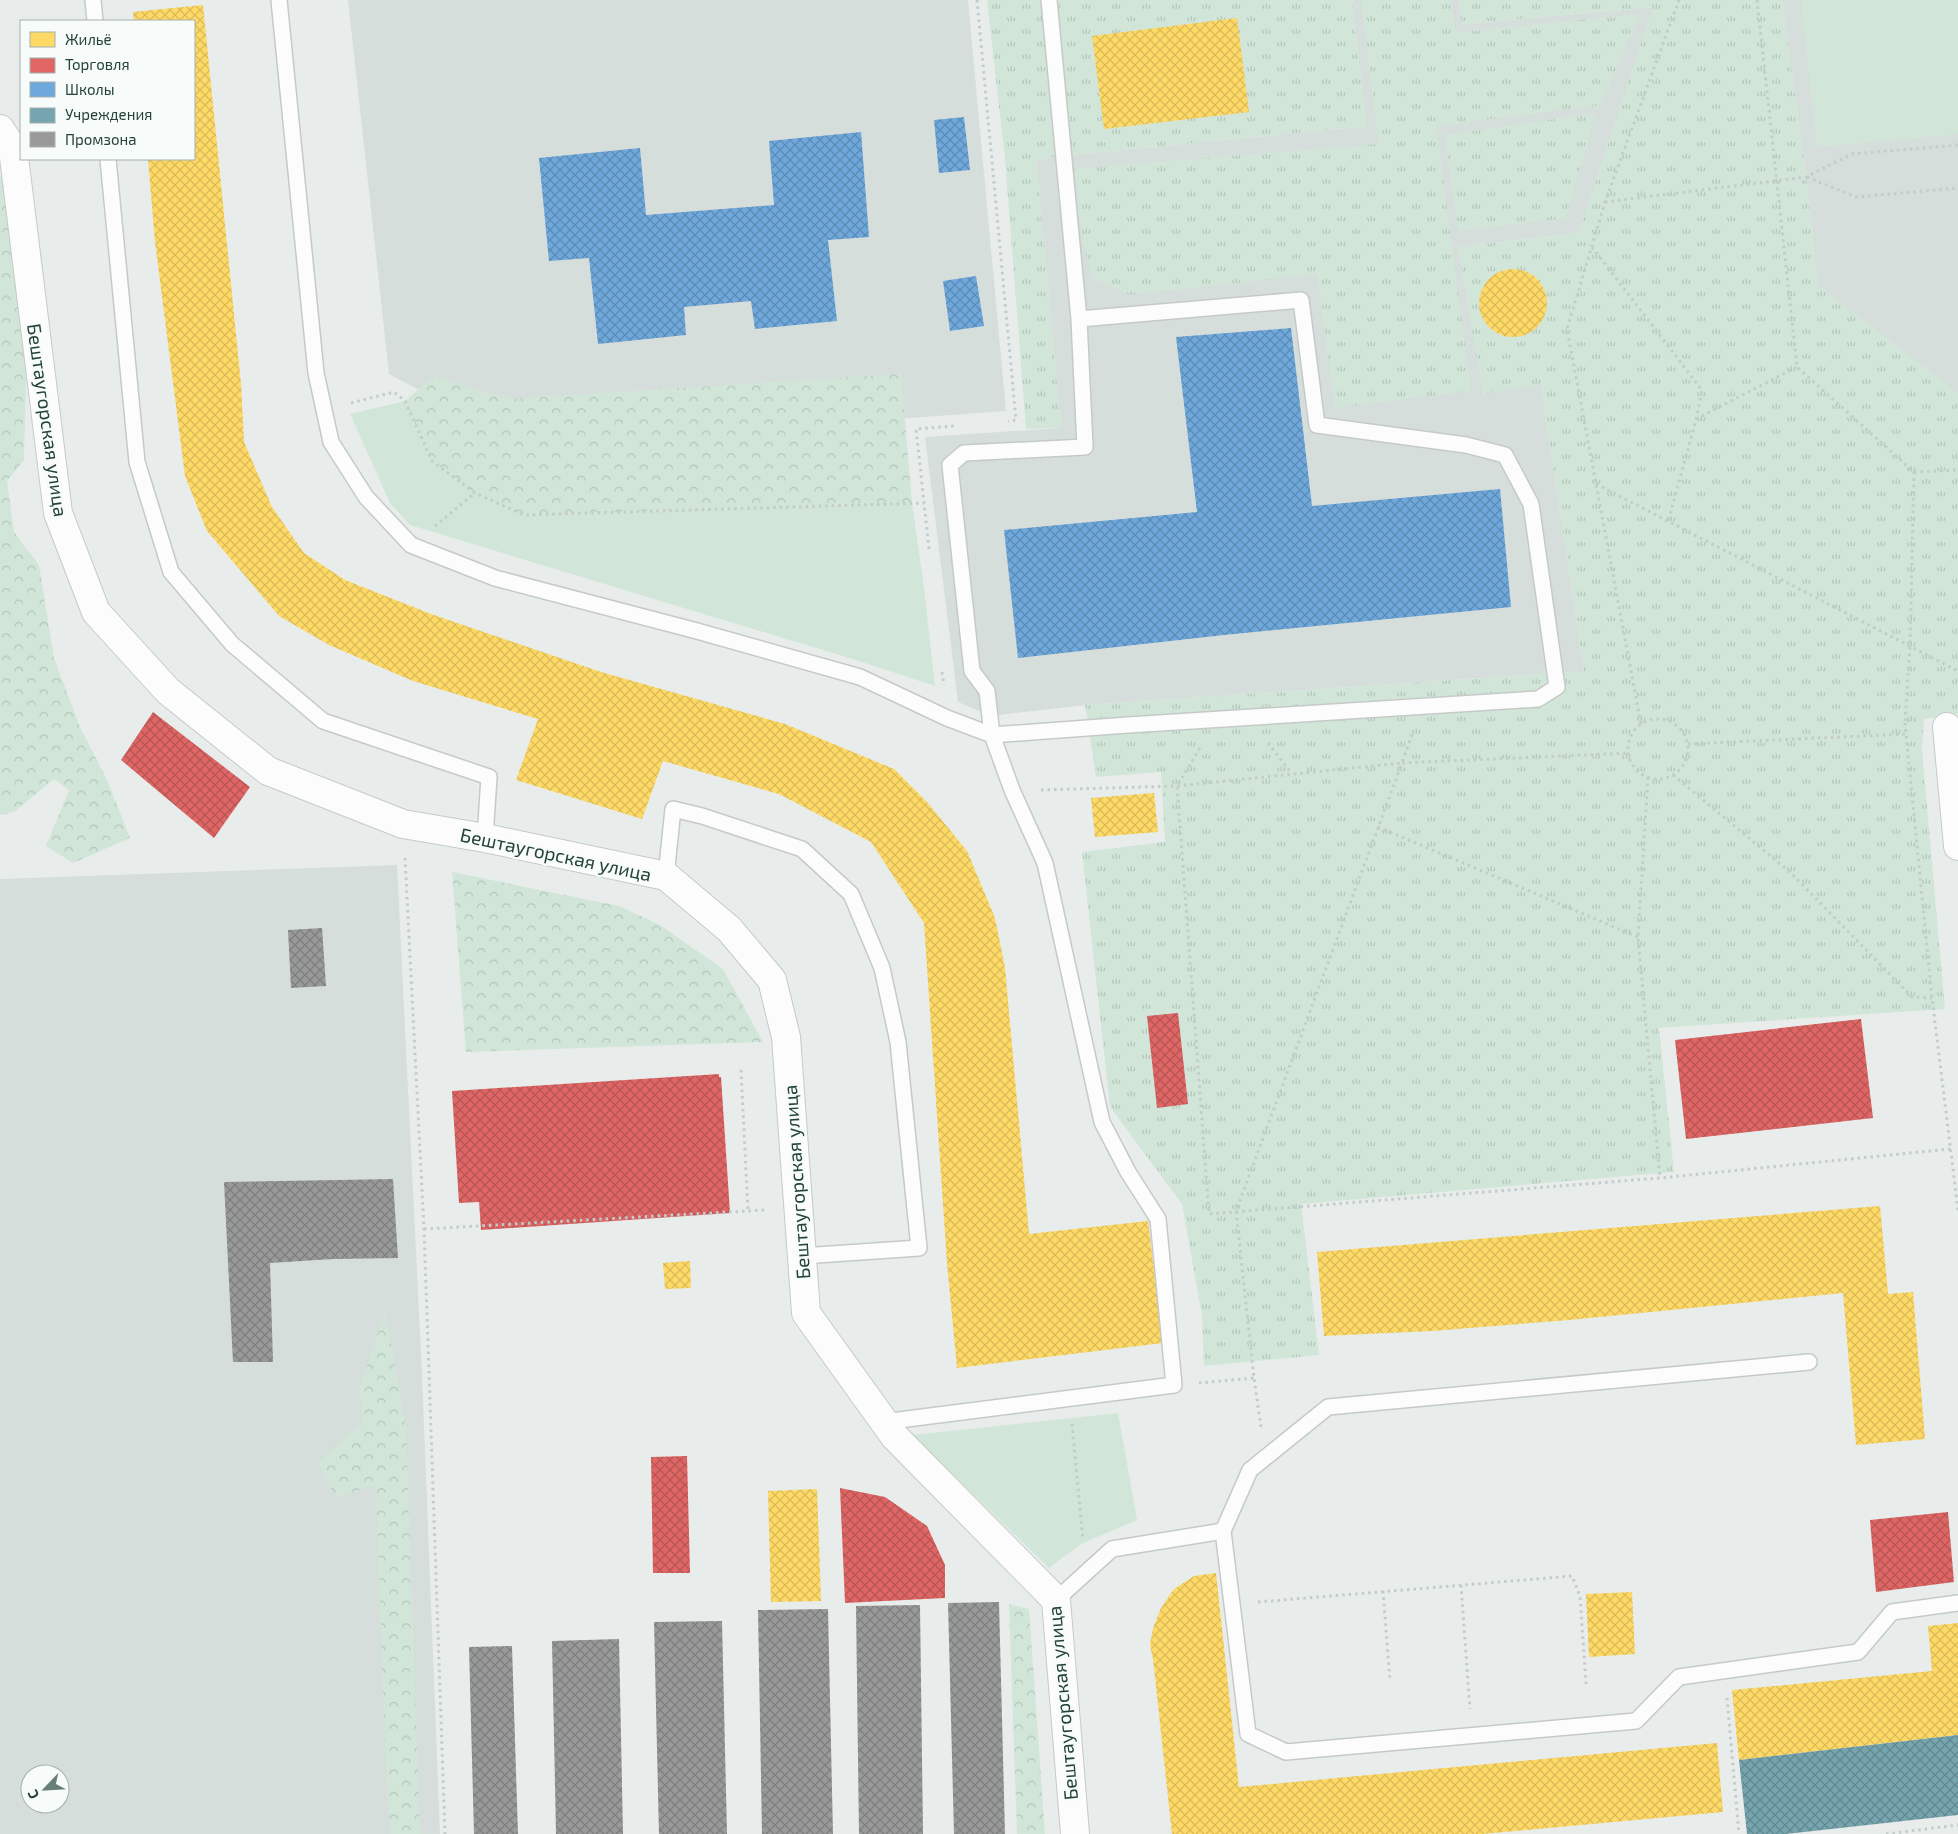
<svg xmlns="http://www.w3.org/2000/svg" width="1958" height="1834" font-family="'Exo 2',sans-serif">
<defs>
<pattern id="forest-crowns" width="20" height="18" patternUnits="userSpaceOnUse" patternTransform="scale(1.25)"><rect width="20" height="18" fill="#d1e6d8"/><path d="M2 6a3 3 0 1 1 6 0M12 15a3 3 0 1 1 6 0" fill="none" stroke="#b3c6ba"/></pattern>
<pattern id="park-tufts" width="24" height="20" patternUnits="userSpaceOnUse" patternTransform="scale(1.25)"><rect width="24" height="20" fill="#d1e6d8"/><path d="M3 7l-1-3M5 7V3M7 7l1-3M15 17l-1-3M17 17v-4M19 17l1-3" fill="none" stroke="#b3c6ba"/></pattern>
<pattern id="homes-cross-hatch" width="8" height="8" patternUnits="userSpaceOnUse" patternTransform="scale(1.25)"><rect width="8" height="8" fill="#ffd966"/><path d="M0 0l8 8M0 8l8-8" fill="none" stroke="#dabb59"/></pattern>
<pattern id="shops-cross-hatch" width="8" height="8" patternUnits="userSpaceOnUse" patternTransform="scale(1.25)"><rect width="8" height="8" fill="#e06666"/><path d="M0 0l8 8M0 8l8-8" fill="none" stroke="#b55655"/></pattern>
<pattern id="schools-cross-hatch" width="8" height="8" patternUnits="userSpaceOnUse" patternTransform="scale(1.25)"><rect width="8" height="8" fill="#6fa8dc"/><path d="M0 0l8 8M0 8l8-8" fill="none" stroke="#5b8ab3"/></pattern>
<pattern id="public-cross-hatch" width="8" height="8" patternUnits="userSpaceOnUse" patternTransform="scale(1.25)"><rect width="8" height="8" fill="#76a5af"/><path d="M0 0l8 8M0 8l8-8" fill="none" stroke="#61888f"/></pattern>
<pattern id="industry-cross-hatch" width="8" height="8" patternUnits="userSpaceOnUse" patternTransform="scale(1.25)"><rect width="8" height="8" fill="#999"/><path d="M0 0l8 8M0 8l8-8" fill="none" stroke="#7d7e7e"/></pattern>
</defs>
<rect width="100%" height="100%" fill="#e8edeb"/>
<path fill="#d6dedb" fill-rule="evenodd" d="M348,0h620l38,411 -482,35 -135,-72z
M1352,0h107l3,24 192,-17 -75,226 -121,14 83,137 43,287 -499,34 -94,11 -33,-14 -33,-265 136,-9 -25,-267 15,-4 315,-31z
M1782,0h176v394l-140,-108 -12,-109z
M397,865l25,509 18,460h-440v-955zM30,1774h30v30h-30z"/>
<path fill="#d1e6d8" d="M1801,0h157v134l-141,13z
M405,401l27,60 92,54 388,-13 12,86 11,98 -76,-25 -449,-136 -20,-22 -40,-89z
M1118,1413l19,107 -56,24 -32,24 -136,-133z"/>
<path fill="url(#forest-crowns)" d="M0,176l3,2 12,39 12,122 -3,121 -17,21 7,51 25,33 15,93 26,69 28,55 22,56 -57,25 -27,-17 23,-56 -15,-11 -40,33 -14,3z
M901,374l11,128 -388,13 -49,-22 -43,-32 -27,-60 29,-25 73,23z
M452,872l167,34 41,19 63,44 40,73 -297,10z
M385,1311l21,118 14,405h-30l-5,-89 -9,-260 -40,12 -19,-34 46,-41 -4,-32z
M1009,1604l20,5 16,225h-28z"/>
<path fill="url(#park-tufts)" d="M987,0h365l14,126 -315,31 -15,4 25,267 -35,1 -21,-270z
M1361,0h90l4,33 184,-19 -38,91 -165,21 35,265 -136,17 -18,-134 -188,21 -37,-17 -10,-41 -8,-68 305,-25z
M1459,0h323l24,177 12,108 140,109v320l-34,5 -2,31 23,259 -286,19 15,144 -373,32 18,151 -115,11 -2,-50 -20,-112 -72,-97 -28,-255 83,-10 -4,-70 -65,5 -11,-72 499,-34 -43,-287 -58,10 -25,-147 121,-14 74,-226 -191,17z
M1596,113l-30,105 -108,13 -13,-96z"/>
<path fill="url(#homes-cross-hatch)" d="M203,5l38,379 3,58 28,65 32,46 41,27 86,34 170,58 184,52 109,45 33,33 40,49 28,67 10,50 24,266 119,-13 15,122 -206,25 -10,-105 -23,-340 -53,-81 -92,-48 -116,-33 -21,58 -126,-39 22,-61 -125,-38 -84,-36 -50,-29 -72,-85 -22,-55 -30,-234 -7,-83h46v-138h-60l-1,-9z
M1237,18l12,94 -145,17 -12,-93z
M1479 303a34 34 0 1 1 68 0a34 34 0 1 1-68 0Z
M1154,793l4,39 -63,5 -4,-39z
M1880,1206l8,88 25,-2 12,147 -69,6 -13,-152 -274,27 -137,11 -108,5 -7,-84z
M690,1261l1,27 -26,1 -2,-26z
M817,1489l4,112 -50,1 -3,-111z
M1216,1573l23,214 478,-44 6,69 -241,22h-310l-19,-175 -3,-14 3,-17 8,-20 13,-19 20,-13z
M1632,1592l3,62 -46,3 -3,-63z
M1958,1623v112l-219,25 -7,-70 200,-19 -4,-45z"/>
<path fill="url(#shops-cross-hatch)" d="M153,712l97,75 -36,51 -93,-78z
M1178,1013l10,91 -31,4 -10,-92z
M1861,1019l12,99 -187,21 -11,-99z
M719,1074v3h2l9,136 -249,17 -2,-28 -20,1 -7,-112z
M687,1456l3,117h-37l-2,-116z
M840,1488l45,9 42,29 18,39v33l-100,5z
M1948,1512l6,70 -78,10 -6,-72z"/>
<path fill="url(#schools-cross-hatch)" d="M964,117l6,53 -31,3 -5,-53z
M861,132l8,105 -41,3 9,81 -82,8 -4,-28 -67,6 2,28 -88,9 -9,-86 -40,3 -10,-103 101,-10 6,67 128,-10 -5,-64z
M976,276l8,50 -34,5 -7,-50z
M1291,328l21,178 188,-17 11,118 -287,28 -206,23 -14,-128 193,-18 -21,-175z"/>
<path fill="url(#public-cross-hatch)" d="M1958,1735v80l-172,19h-39l-8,-74z"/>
<path fill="url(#industry-cross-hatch)" d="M322,928l4,58 -35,2 -3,-58z
M393,1179l5,79 -65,1 -63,4 3,99h-40l-9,-180z
M999,1602l6,232h-51l-6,-231z
M920,1605l3,229h-64l-3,-228z
M828,1609l5,225h-71l-4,-224z
M722,1621l5,213h-68l-5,-212z
M619,1639l4,195h-67l-4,-193z
M512,1646l6,188h-44l-5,-187z"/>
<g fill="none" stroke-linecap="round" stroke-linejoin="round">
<defs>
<path id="lane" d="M93,0l2,21
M279,0l37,373 15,69 35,55 45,48 84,33 202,53 163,46 87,41 45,17 20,55 33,73 57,259 26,50 30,47 16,166 -291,37
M1049,0l30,319
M108,159l29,303 34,110 61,72 91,77 166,56 -4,61
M1301,300l16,125 149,20 39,10 26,49 26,183 -19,12 -410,26 -136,10 -5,-44 -15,-20 -22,-206 14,-12 121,-6 -6,-128z
M666,876l7,-67 29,7 100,33 49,45 31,74 16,74 21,206 -117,8
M1223,1531l27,-61 78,-63 481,-45
M1056,1600l56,-51 111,-18 25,203 38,18 350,-31 43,-44 179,-25 34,-40 66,-9"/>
<path id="street" d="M0,129l13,20 45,364 38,99 72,79 100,80 135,53 82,14 181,38 63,53 43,51 14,57 20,276 89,124 161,163 19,234
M1947,727l11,119"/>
</defs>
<use href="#lane" stroke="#c5cac8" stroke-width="18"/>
<use href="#street" stroke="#c5cac8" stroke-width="30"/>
<path stroke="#c3ccca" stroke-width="3" stroke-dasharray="2.5 4" stroke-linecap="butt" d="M977,0l39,420 -8,1
M1757,0l40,367 117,105 44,-2
M1807,177l49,20 102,-9
M1605,202l201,-25 46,-23 106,-9
M1592,247l110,143 -6,30 -28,102
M351,403l43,-11 11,9 27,60 43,32 49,22 400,-12
M1696,419l101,-52
M1596,484l362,187
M435,526l40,-33
M929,549l-13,-120 38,-3
M942,672l2,13
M1628 749a30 30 0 1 1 60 0a30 30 0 1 1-60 0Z
M1916,720l-11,1 1,13 26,264 26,212
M1905,721l5,-74 4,-175
M1641,724l-74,-395 38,-127 74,-202
M1268,743l24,31
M1688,744l218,-10
M1200,748l-23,38 32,428 451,-36 290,-29
M1673,775l118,98 121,124 20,1
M1648,777l-10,160 22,241
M1041,790l136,-4 225,-23 10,-29
M1378,827l260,110
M405,858l19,371 21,605
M741,1070l7,141
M424,1229l341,-19
M1199,1383l55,-5
M1072,1424l11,116
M1261,1427l-7,-49 -18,-167 166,-448 226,-10
M1461,1585l9,124
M1383,1591l7,90
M1258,1602l314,-26 8,20 6,88
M1727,1698l12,136
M1886,1834l72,-9"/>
<use href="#lane" stroke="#fcfcfc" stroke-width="15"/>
<use href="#street" stroke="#fcfcfc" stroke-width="28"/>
</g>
<g text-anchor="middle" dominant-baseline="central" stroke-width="5" stroke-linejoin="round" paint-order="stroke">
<g font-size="19" fill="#24423a" stroke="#f7fbf9">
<text transform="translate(48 420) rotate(82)">Бештаугорская улица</text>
<text transform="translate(556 854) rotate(12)">Бештаугорская улица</text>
<text transform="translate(796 1182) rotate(-94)">Бештаугорская улица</text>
<text transform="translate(1062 1703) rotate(-95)">Бештаугорская улица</text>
</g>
</g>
<rect x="20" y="20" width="175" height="140" fill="#f7fbf9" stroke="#a3b1ad"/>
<rect x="30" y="32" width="25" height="15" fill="#ffd966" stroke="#a3b1ad"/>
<text x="65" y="45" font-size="15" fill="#24423a">Жильё</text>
<rect x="30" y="58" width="25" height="15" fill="#e06666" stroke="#a3b1ad"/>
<text x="65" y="70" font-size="15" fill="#24423a">Торговля</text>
<rect x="30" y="82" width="25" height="15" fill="#6fa8dc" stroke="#a3b1ad"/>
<text x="65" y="95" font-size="15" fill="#24423a">Школы</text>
<rect x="30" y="108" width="25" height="15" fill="#76a5af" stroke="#a3b1ad"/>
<text x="65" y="120" font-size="15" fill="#24423a">Учреждения</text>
<rect x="30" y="132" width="25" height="15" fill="#999999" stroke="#a3b1ad"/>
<text x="65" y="145" font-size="15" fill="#24423a">Промзона</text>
<g transform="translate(45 1789) rotate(245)"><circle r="24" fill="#f7fbf9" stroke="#a3b1ad"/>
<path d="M0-4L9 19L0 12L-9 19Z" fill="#697e78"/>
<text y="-8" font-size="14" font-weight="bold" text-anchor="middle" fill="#24423a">С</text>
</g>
</svg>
